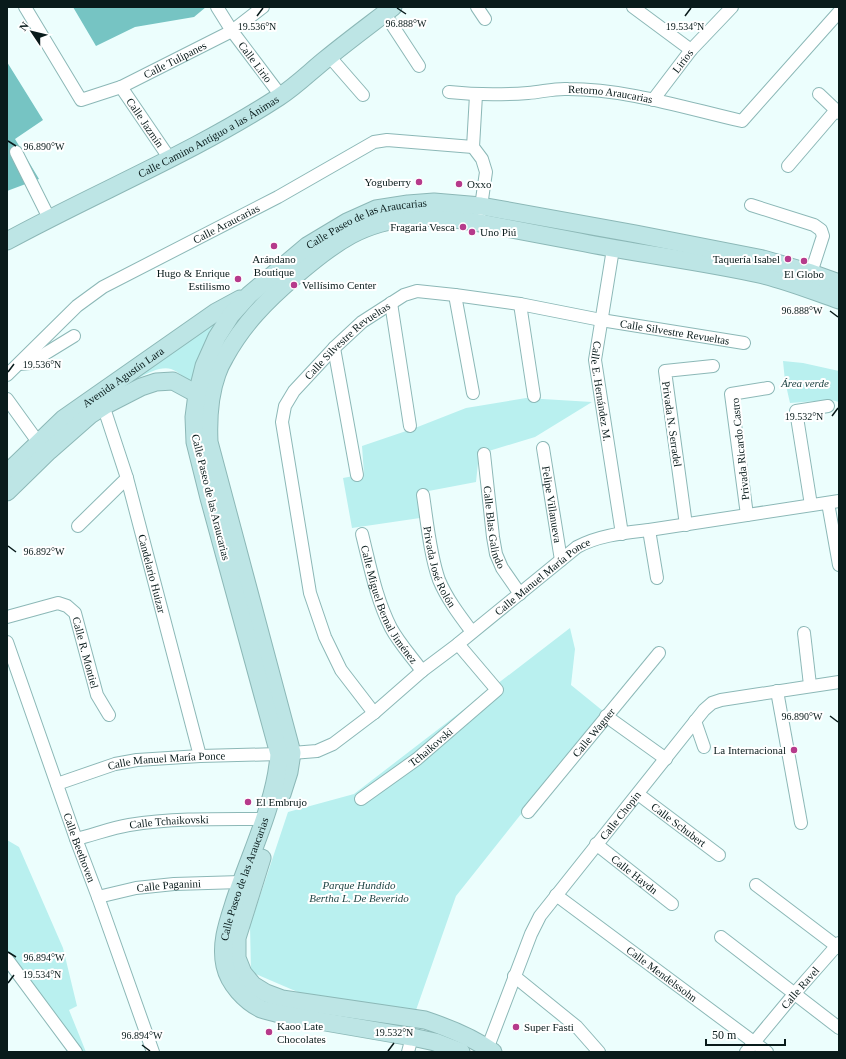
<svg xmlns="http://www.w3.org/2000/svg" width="846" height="1059" font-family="'Times New Roman',serif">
<rect width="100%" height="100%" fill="#ecfefd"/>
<path fill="#b9f0ef" d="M228,310l-37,74c-6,-6 -12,-12 -20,-15 -17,-5 -45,18 -59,26z
M783,361l20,2 36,8v31l-8,-2 -41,3 -5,-22z
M526,398l66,4 -57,35 -56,17 -3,28 -58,11 2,25 -68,10 -9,-50 21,-4 -2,-28 53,-18 51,-20z
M570,628l5,21 -4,36 32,26 -147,185 -41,117 -94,-11 -70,-30 -1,-46 38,-114 66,-18z
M7,840l12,7 44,101 14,58 -8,4 17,42h-9l-70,-93z"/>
<path fill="#76c4c3" d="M73,7h133l-12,10 -59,10 -39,19z
M7,62l36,58 -28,19 24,40 -32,12z"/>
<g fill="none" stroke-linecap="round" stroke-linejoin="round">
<defs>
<g id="street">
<path id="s1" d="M25,7l56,93 40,-13 111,-56 31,-24"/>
<path id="s2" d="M217,7l15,24 49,65"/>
<path d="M477,7l8,12"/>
<path d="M633,7l58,43"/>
<path d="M385,14l34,52"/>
<path d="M329,56l34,39"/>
<path id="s3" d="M121,87l49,72"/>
<path id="s4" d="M449,92c27,3 53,3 79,1 14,-1 27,-5 40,-4 59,0 117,19 174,32l97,-109"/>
<path d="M819,94l20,19"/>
<path d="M476,95l-3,52 9,12 4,13 -6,41"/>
<path id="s5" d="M653,100l38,-50 41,-43"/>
<path d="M16,152l33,66"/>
<path d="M788,166l48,-56"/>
<path d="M751,205l63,20 7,5 2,6 -12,37"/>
<path id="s6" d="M613,249l-18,111 27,174"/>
<path d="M455,295l18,98"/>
<path d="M391,303l19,123"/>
<path d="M520,304l14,92"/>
<path d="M334,348l23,127"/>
<path d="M19,364l11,-1 44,-27"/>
<path id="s7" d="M7,375l70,-69 26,-19 175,-90 96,-55 13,-2 86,7"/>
<path d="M7,399l31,43"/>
<path id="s8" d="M101,399l26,79 73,278"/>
<path id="s9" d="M543,448l18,112"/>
<path id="s10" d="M484,454l9,83 3,17 6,14 18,26"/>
<path id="s11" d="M423,495c4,26 7,60 16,85 8,19 21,36 33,52"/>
<path d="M828,503l11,62"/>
<path d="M811,505l-15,-94 32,-5"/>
<path d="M747,515l-16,-121 37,-6"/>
<path d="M686,525l-21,-154 48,-5"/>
<path d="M78,526l49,-48"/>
<path d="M649,530l8,48"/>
<path id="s12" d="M362,534c8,32 14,65 29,94 8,15 21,29 31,43"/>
<path id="s13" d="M7,617l51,-14 9,3 8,7 22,82 12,20"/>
<path d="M804,633l6,52"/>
<path id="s14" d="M7,642l69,197 22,58 55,155"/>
<path d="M777,691l24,132"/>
<path id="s15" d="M374,713l-33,-43 -16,-33 -15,-44 -28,-171 3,-16 9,-15 40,-43 28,-26 42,-27 13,-4 38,4 65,9 81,16 143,23"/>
<path d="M606,716l60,43"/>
<path d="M695,721l9,26"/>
<path id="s16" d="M292,753l25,-2 16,-7 41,-31 48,-42 36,-27 119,-97c22,-12 47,-14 72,-17l190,-29"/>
<path id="s17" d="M57,784l58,-20 22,-4 63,-4 79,-2"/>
<path id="s18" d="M638,794l81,61"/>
<path id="s19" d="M361,799l56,-40 80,-69 -39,-46"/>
<path id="s20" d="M528,812l131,-159"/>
<path id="s21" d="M76,839c17,-4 35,-11 53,-14 44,-7 90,-6 135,-6"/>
<path id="s22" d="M596,844l76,60"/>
<path d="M756,885l83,63"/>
<path id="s23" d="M556,895l211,157"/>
<path id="s24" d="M98,897l38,-9 38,-4 67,-2"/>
<path d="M721,937l118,91"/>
<path d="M7,959l69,93"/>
<path d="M514,976l63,51 22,25"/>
<path d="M408,1052l4,-15"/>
<path id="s25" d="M486,1052l45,-118 9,-18 164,-206 8,-7 9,-3 118,-18"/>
<path id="s26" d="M746,1052l49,-59 44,-50"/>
</g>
<g id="secondary">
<path id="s27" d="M7,241c90,-49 186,-88 272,-144 17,-11 32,-26 47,-38 22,-18 45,-35 67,-52"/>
<path id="s28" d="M7,473l56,-54 153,-107 24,-13"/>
<path d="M7,492l42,-41 41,-36 14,-9 37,-19 15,-5 17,-1 24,13"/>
<path d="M282,794l7,-22 3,-19 -83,-311c-1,-23 0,-46 8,-68 2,-6 5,-12 8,-17 18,-33 42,-57 70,-81 18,-15 36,-30 56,-41 17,-9 40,-16 59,-17 30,-3 61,3 91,9 27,5 53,10 79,15 60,12 120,19 179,32 27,6 54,17 80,26"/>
<path d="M262,858l-25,80v20l6,15 10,12 13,8 16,6 143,21c24,8 47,17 68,32"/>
<path id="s29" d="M461,1052l-26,-10 -23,-5 -133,-23c-6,-2 -12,-3 -18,-5 -16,-8 -32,-25 -36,-43 -5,-23 3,-44 10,-66 15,-46 41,-98 44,-146l-70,-256 -14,-56 -1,-25 3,-23 7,-28 13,-29 14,-22 18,-20 58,-49 40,-24 29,-13 32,-5 26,-2 47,4 155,28 127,25 48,14 28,10"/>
</g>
</defs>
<use href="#street" stroke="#8cb8b7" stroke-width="14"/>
<use href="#secondary" stroke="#8cb8b7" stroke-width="19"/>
<use href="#street" stroke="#fff" stroke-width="12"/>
<use href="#secondary" stroke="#bde5e5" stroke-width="17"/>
</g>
<path fill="none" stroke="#091b1b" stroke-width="1.5" d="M397,8l9,6M257,16l6,-8M685,16l6,-8M8,141l8,5M830,311l8,6M8,372l6,-8M832,416l6,-8M8,546l8,6M830,716l8,6M8,952l8,5M8,983l6,-8M142,1045l8,6M388,1051l6,-8"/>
<g fill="#b63a8b" stroke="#fff" stroke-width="1.5">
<circle cx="419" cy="182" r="4"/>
<circle cx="459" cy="184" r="4"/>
<circle cx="463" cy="227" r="4"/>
<circle cx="472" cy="232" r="4"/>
<circle cx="274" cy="246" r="4"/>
<circle cx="788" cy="259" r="4"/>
<circle cx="804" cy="261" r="4"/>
<circle cx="238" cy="279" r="4"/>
<circle cx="294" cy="285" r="4"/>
<circle cx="794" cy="750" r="4"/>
<circle cx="248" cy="802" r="4"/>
<circle cx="516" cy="1027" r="4"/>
<circle cx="269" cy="1032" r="4"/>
</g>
<g text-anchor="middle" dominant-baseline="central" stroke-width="4" stroke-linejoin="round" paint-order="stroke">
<g font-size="11" fill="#091b1b" stroke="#fff">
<text stroke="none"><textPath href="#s1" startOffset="211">Calle Tulipanes</textPath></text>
<text stroke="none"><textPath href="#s2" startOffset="67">Calle Lirio</textPath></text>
<text stroke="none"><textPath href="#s5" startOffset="49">Lirios</textPath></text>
<text stroke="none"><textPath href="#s4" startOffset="162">Retorno Araucarias</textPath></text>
<text stroke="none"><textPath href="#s3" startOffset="43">Calle Jazmín</textPath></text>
<text stroke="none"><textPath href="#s27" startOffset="227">Calle Camino Antiguo a las Ánimas</textPath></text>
<text stroke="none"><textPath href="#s7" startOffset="269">Calle Araucarias</textPath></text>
<text stroke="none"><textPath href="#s29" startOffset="1109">Calle Paseo de las Araucarias</textPath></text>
<text stroke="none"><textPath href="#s15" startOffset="766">Calle Silvestre Revueltas</textPath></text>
<text stroke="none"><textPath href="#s15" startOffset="418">Calle Silvestre Revueltas</textPath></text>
<text stroke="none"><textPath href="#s28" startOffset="151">Avenida Agustín Lara</textPath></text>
<text stroke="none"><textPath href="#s6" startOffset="144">Calle E. Hernández M.</textPath></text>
<text transform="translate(672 424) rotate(82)">Privada N. Serradel</text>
<text transform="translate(740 449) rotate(-96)">Privada Ricardo Castro</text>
<text transform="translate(211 497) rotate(76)">Calle Paseo de las Araucarias</text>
<text stroke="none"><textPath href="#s9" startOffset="57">Felipe Villanueva</textPath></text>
<text stroke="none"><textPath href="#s10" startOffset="74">Calle Blas Galindo</textPath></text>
<text stroke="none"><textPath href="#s11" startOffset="74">Privada José Rolón</textPath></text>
<text stroke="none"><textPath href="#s8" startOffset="182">Candelario Huizar</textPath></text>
<text stroke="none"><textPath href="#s16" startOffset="311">Calle Manuel María Ponce</textPath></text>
<text stroke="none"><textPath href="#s12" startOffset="76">Calle Miguel Bernal Jiménez</textPath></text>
<text stroke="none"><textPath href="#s13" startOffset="114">Calle R. Montiel</textPath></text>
<text stroke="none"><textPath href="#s20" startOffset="103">Calle Wagner</textPath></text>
<text stroke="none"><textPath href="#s19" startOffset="87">Tchaikovski</textPath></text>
<text stroke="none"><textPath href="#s17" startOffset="113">Calle Manuel María Ponce</textPath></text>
<text stroke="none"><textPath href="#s25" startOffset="275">Calle Chopin</textPath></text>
<text stroke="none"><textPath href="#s21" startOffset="95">Calle Tchaikovski</textPath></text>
<text stroke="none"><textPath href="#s18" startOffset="51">Calle Schubert</textPath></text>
<text stroke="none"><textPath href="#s14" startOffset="218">Calle Beethoven</textPath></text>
<text stroke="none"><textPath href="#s22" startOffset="49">Calle Haydn</textPath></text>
<text stroke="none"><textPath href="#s29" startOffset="353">Calle Paseo de las Araucarias</textPath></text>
<text stroke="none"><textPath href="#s24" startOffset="72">Calle Paganini</textPath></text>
<text stroke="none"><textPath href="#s23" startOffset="132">Calle Mendelssohn</textPath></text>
<text stroke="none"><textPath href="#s26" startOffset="84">Calle Ravel</textPath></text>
</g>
<g font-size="11" fill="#091b1b" stroke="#fff" text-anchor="start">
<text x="411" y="182" text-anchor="end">Yoguberry</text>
<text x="467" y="184">Oxxo</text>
<text x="455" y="227" text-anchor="end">Fragaria Vesca</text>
<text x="480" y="232">Uno Piú</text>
<text x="274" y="259" text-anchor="middle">Arándano<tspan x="274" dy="13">Boutique</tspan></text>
<text x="780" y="259" text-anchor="end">Taquería Isabel</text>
<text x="230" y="273" text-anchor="end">Hugo &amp; Enrique<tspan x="230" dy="13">Estilismo</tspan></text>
<text x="804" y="274" text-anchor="middle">El Globo</text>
<text x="302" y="285">Vellísimo Center</text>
<text x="786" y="750" text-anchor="end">La Internacional</text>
<text x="256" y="802">El Embrujo</text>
<text x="277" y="1026">Kaoo Late<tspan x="277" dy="13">Chocolates</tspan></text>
<text x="524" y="1027">Super Fasti</text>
</g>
<g font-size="11" font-style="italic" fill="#214646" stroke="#fff">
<text x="805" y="383">Área verde</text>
<text x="359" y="885">Parque Hundido<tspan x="359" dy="13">Bertha L. De Beverido</tspan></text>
</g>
</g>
<g font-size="10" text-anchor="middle" fill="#091b1b" stroke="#fff" stroke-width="4" stroke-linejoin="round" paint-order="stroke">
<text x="406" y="27">96.888°W</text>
<text x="257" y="30">19.536°N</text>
<text x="685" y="30">19.534°N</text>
<text x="44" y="150">96.890°W</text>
<text x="802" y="314">96.888°W</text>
<text x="42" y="368">19.536°N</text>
<text x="804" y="420">19.532°N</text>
<text x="44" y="555">96.892°W</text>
<text x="802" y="720">96.890°W</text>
<text x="44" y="961">96.894°W</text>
<text x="42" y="978">19.534°N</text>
<text x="394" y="1036">19.532°N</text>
<text x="142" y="1039">96.894°W</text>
</g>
<rect width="846" height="1059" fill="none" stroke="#091b1b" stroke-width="16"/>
<g transform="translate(32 32) rotate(305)" stroke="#ffffff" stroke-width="3" paint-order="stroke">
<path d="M0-3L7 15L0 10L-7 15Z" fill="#091b1b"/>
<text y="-6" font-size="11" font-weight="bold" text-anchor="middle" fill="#091b1b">N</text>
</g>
<path d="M706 1039v6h79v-6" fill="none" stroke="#091b1b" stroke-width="2"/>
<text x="712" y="1039" font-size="12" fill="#091b1b" stroke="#ffffff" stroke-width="3" paint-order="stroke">50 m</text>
</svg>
